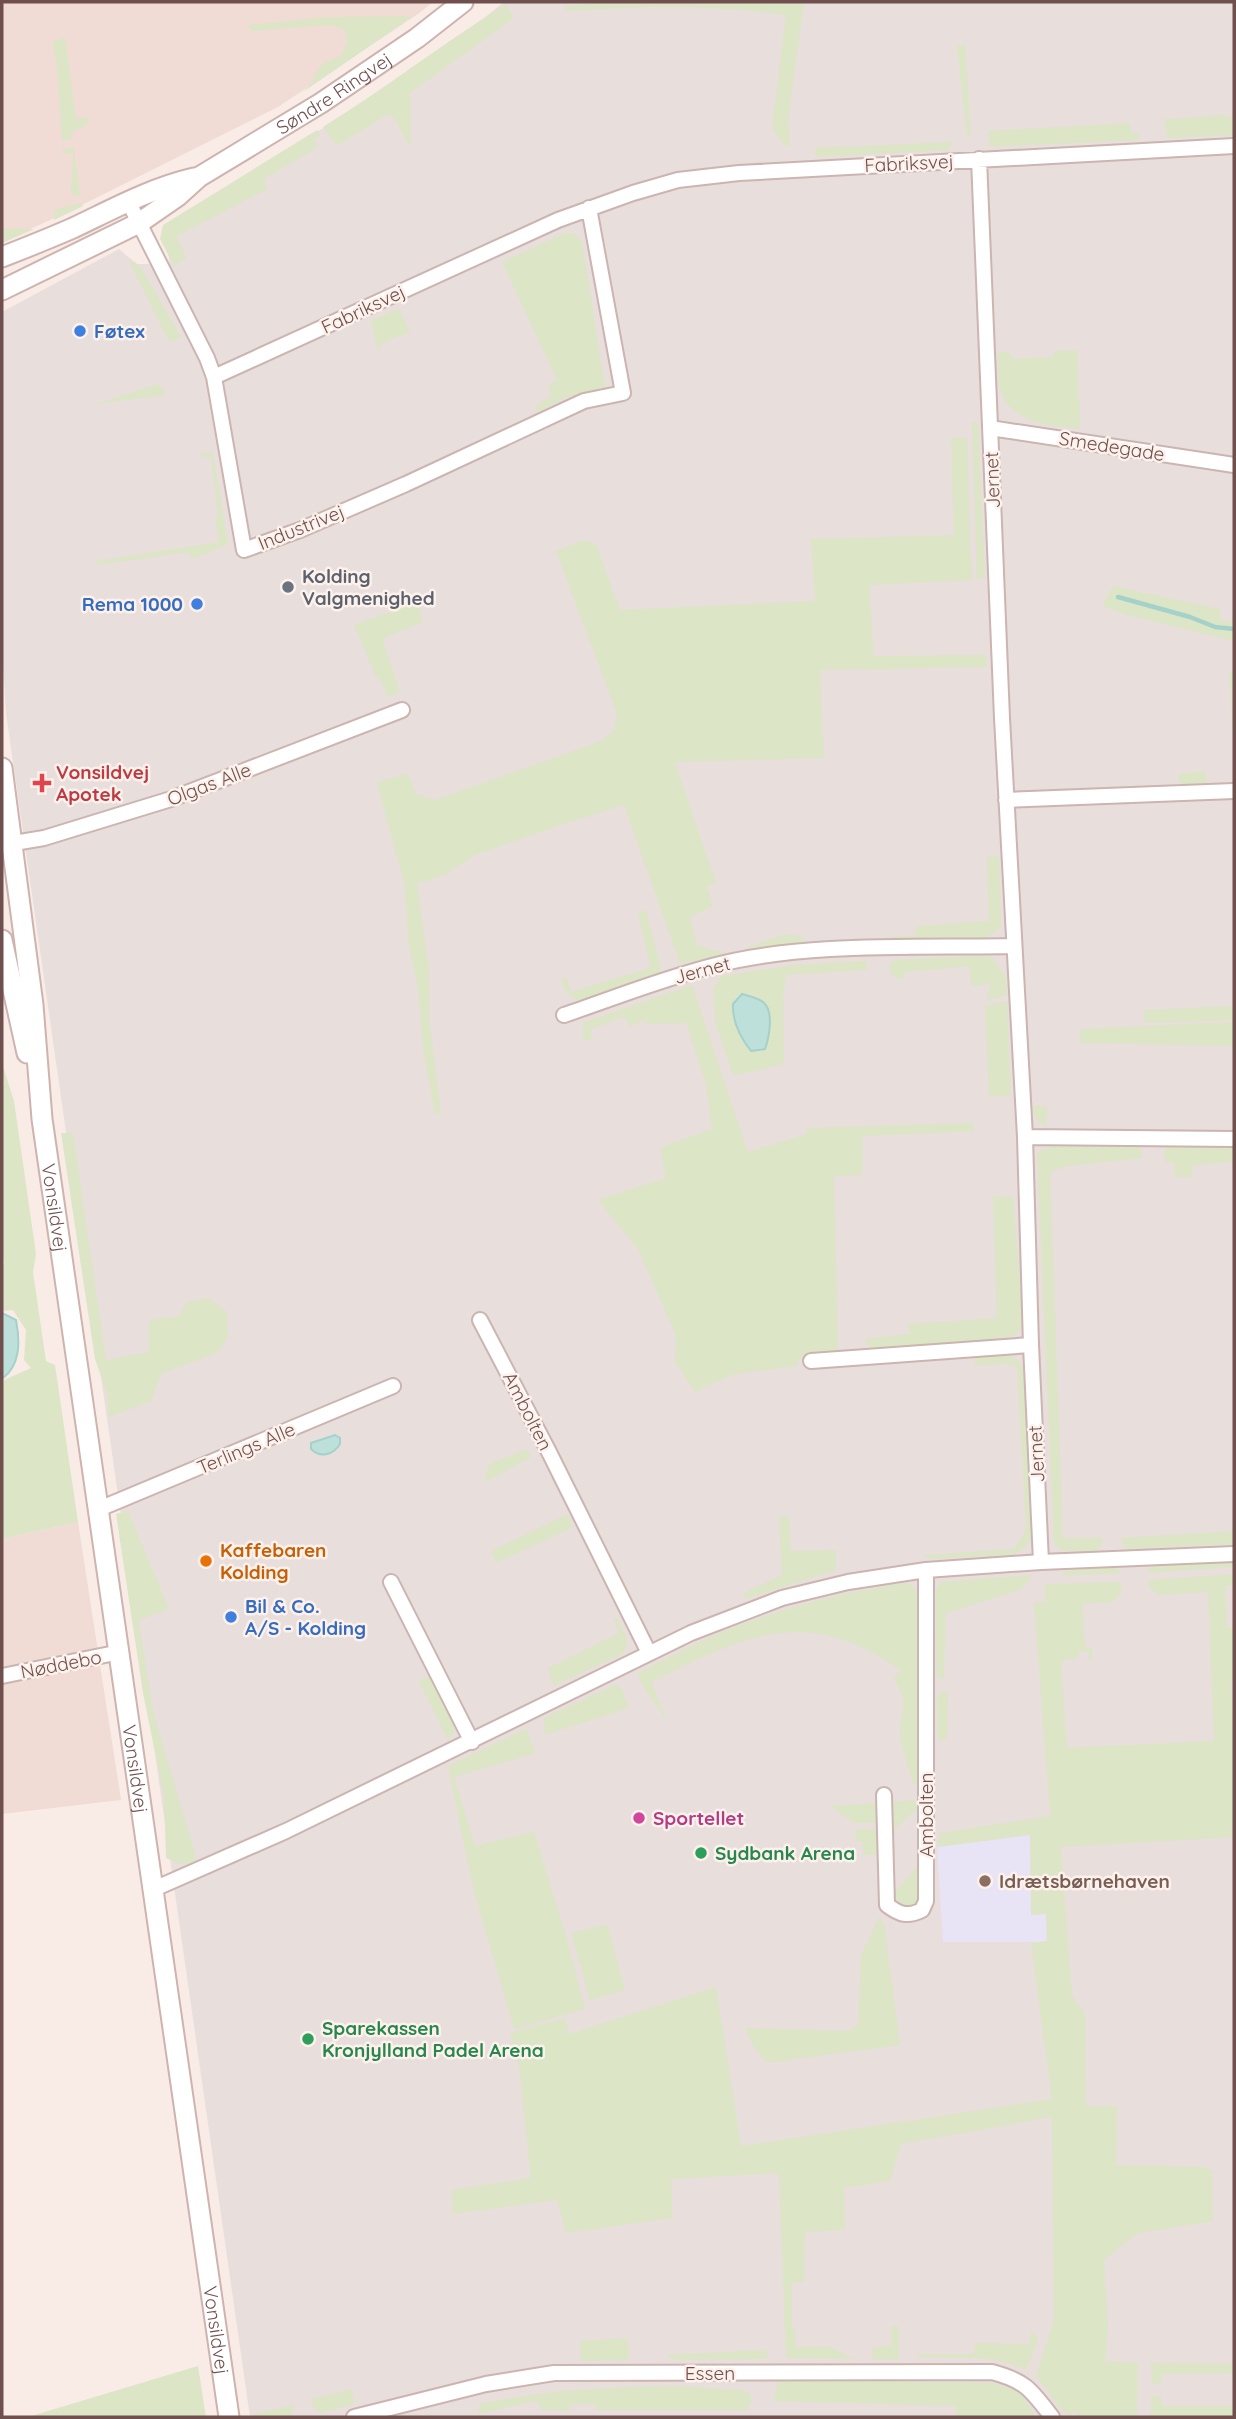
<svg xmlns="http://www.w3.org/2000/svg" width="1236" height="2419" font-family="Quicksand,sans-serif">
<rect width="100%" height="100%" fill="#f9ece6"/>
<path fill="#f0dcd5" d="M2,2h431l-15,12 -140,93 -206,103 -70,32z
M78,1522l43,278 -119,14v-275z"/>
<path fill="#e8dedc" d="M504,2h730v2415h-984l-244,-1704 -4,-67v-334l117,-63 18,15h32l-1,-40 225,-139 80,-58z"/>
<path fill="#e9e3f6" d="M1030,1835l1,80 15,-1 1,28h-104l-6,-95z"/>
<path fill="#dce5c6" d="M619,2h185l-16,118 2,26h-6l-12,-18 14,-113c-77,-11 -142,-9 -220,-4l-1,-5z
M506,4l8,14 -104,75 1,55 -18,-31 -6,-2 -51,31 -13,-19c63,-39 120,-84 183,-123z
M327,17l83,-1 2,1 -109,75 11,-11 -1,-4 10,-14 18,-7 6,-14 -3,-12 -12,-5 -81,6 -3,-6z
M65,37l11,82 12,-3 2,7 -19,10v7h-9l-5,-72 -5,-26z
M957,45h8l6,91 -4,1z
M1224,115l10,3v17l-66,3 -4,-19z
M1130,123l1,10h8v7l-149,7 -2,-16z
M317,130l4,5 -7,4 4,8 -54,32 3,10 -90,47 9,23 -12,7 -14,-27 3,-14z
M953,142l-4,8 -134,7v-9z
M63,148h11l6,47 -7,2 -2,-9 2,-35h-11z
M81,203l2,3 -29,14 1,-11z
M2,228l32,1 -32,14z
M565,233h9l8,9 23,145 -40,11 -28,14 -2,-6 17,-10 -4,-10 9,-6 -55,-118z
M129,261l6,1 6,6 40,69 -12,5z
M399,309l11,23 -27,11 -5,8 -7,-31z
M1077,350l3,79c-32,-3 -72,-6 -81,-44 -2,-10 -1,-23 -1,-33h11l4,7 40,-2v-6z
M158,384l9,11 -72,9z
M972,422h6l7,156 -8,1z
M951,437l16,1 3,111 3,31 -104,5 5,71 112,-1 1,12 -167,3 4,88 -149,4 41,121 -9,4 6,19 -23,11 7,28 29,9 -46,10 -56,-159 -67,21 -84,30 -27,18 -29,10 12,85v47l12,98h-6l-12,-64 -4,-55 -11,-55 -3,-53 -28,-104 31,-10 8,21 19,6 166,-59 13,-11 3,-16 -61,-163 28,-11 12,4 24,66 195,-9 -4,-62 143,-4z
M213,452l15,92 -37,16 -1,-8 -93,13 -1,-4 123,-19 -4,-25h3l-7,-60h-9l-2,-4z
M1113,586l107,23v11l14,1v20l-106,-26 -26,-9z
M418,602l5,20 -41,17 18,52 -12,6 -9,-19 -3,-1 -22,-52z
M1234,670v77l-5,-76z
M1205,771l3,12 -25,2 -5,-6 1,-5z
M999,856l2,69 -5,7 -11,6 -96,4v-5l27,-2v-9l73,-5 -2,-64z
M646,910l15,60 -1,5 -79,26c-12,-3 -16,-9 -20,-21l6,-2 4,14 79,-24 -12,-56z
M782,935h13l10,3 -1,5 -54,9 -3,-3 1,-2z
M975,956l17,1 10,15 3,1 2,22 -21,6 5,-18 -19,4 -3,-21 -64,6 -2,6 -6,1 -7,-6 -1,-7 4,-6z
M866,961l1,9 -81,5 -3,22 1,66 -23,7 -28,5 -17,-49 -3,-36 8,-14 72,-11z
M692,985l56,167 59,-18 -1,-6 167,-5 1,8 -111,5 -1,39 -28,1 4,176 -39,6 -1,8 -64,8 -39,18 -20,-30 1,-26 -37,-85 -41,-51 68,-22 -6,-30 52,-19 -6,-44 -20,-62 -39,1 -4,-4 -14,7 -4,-11 -35,14 2,9 -7,2 -3,-4 2,-15z
M1007,1001l4,95h-22l-4,-90z
M1234,1006v14l-89,3 -1,-13z
M1234,1022v24l-153,-3 -1,-14z
M2,1063l12,38 22,153 -3,18 13,89 9,4 23,157 -76,17v-158l29,-13 -7,-8 2,-30 -13,-20 -11,1v-46l2,-1 -2,-14z
M1031,1106h16v20l-10,-5z
M61,1133h12l33,227 43,-8v-32l30,-4 8,-14 22,-4 18,14 1,24 -9,16 -58,22 -10,27 -42,16 -1,-20 -13,-38z
M1169,1145l65,1v16l-41,3 -1,12h-17l-1,-15h-9l-1,-10z
M1051,1146l89,1 3,11 -76,8 -17,6 13,366h39l-1,8 -6,5h-32l-9,-7 -17,-391z
M993,1196l20,1 10,125 -3,9 -10,6 -135,13 -9,-5 -1,-6 45,-5 -2,-10 89,-6z
M1010,1355l9,7 6,10 8,162c-5,13 -9,17 -23,21l-79,4 -8,-4 91,-6 12,-20 -9,-161 -9,-4 -35,1 4,-8z
M527,1449l4,8 -45,25 -1,-3 4,-15z
M128,1511l41,98 -30,11v3l14,88 43,146 -3,6 -13,1 -14,-6 -2,-61 -21,-104 -27,-179z
M567,1514l7,13 -78,36 -5,-12z
M779,1517h10l2,34 45,-1v20l-87,28 -8,-1 6,-6 35,-16z
M1234,1531v13l-108,5 -6,-11z
M1231,1562l3,5 -87,6 4,-7z
M1116,1567l5,6 -59,3 1,-5z
M1234,1574v12h-9l2,42h6l1,50 -3,1 3,63v95l-173,10 11,149 13,17 1,93h31l-1,59 85,2 11,3 1,51 -75,12 -34,27 4,68 -3,33 33,2 -1,54h-59l-5,-7 -1,7h-2l-13,-12 -21,-30 18,-55 -2,-203 -151,27 -11,37 -46,7 1,42 -40,2 -1,50 -12,1v44l3,2 1,18h34l25,12 -69,-1 -7,-185 -108,6 2,39 -107,15 -9,-33 -104,14 -2,-24 80,-12 -13,-120 -8,-25 55,-15 4,16 147,-47 25,159 -111,17 422,-64 -21,-156 16,-2 -1,-27 -15,1 -1,-80 -93,12 3,-14 110,-17 -16,-214h11v-18l76,-2v11l-8,9 -31,2 3,43 7,1v12h-3l-1,-8 -9,-1 -1,7 -17,3 6,87 147,-7 -6,-149 -51,3 -8,-9v-6z
M1032,1575l-10,14 -76,24 -2,66 -7,-2 -1,-88 5,-7z
M907,1583l8,5 3,9v186l-5,2c-3,-15 -13,-39 -13,-53 1,-27 10,-26 -6,-53l6,-9c-96,-68 -156,-33 -249,12l16,39 -23,-33 -7,-15c29,-14 58,-30 87,-42 59,-23 120,-40 183,-48z
M613,1618h4l11,24 -5,12 -70,32 -5,-18 71,-35z
M430,1677l24,45v10l-6,9 -29,-60z
M616,1684l6,5 7,19 -84,27 -1,-17z
M942,1691l6,3 -1,45 -5,2 -4,-2 -1,-43z
M523,1730h4l8,23 -81,24 21,69 59,-14 32,104 19,73 -71,20 -41,-141 -25,-122z
M912,1800l8,2v3l-27,26 1,-29z
M877,1803v20h-23l-24,-17z
M855,1829h23v26h-15v-13h-7z
M918,1865l1,31 -8,15 -14,-7 -4,-10z
M879,1917l4,5 2,8 15,115 -133,18 -13,-16 -9,-19 103,3 10,-6 3,-69z
M607,1924l18,66 -35,10 -19,-67z
M892,2326h7v34l-27,-1v-11l19,-2z
M1031,2332l5,3 2,5 -12,30c-33,-17 -72,-11 -108,-13v-3h55l3,-11 54,1z
M628,2338l1,22 -48,1 -1,-20z
M766,2350l2,9 -95,1 -6,-5z
M1151,2363l83,1v9l-72,1 -1,9 -9,1z
M198,2366l8,51h-178z
M786,2379l207,4 27,9 16,25h-80v-11l-182,-5 3,-17z
M675,2386l67,4 9,4v9l-5,7h-151v-6l-26,1v6l-28,-1 -5,-9 -58,13 2,-10c68,-14 127,-17 195,-18z
M352,2389l2,15 -33,9 -7,-4 -3,-10z
M1151,2396h10l1,10h72v11h-83z
M294,2405l-2,9 -7,3h-30l-2,-3z"/>
<path fill="#bde0db" stroke="#a5d1cb" stroke-width="2" d="M742,994c6,2 18,4 22,9 10,9 5,35 1,46l-14,2c-11,-14 -19,-29 -18,-47z
M2,1313l14,7c4,21 5,45 -14,59z
M335,1435l5,3v6c-6,10 -19,15 -29,5v-6z"/>
<g fill="none" stroke-linecap="round" stroke-linejoin="round">
<path stroke="#a5d1cb" stroke-width="4.5" d="M1118,597l72,20 25,10 19,2"/>
<defs>
<path id="minor" d="M979,159l23,559 23,419 6,208 10,217
M128,201l79,157 7,19 30,173 56,-20 106,-46 178,-83 39,-8 -34,-185
M214,377l344,-157 75,-27 45,-13 61,-7 495,-27
M990,428l244,37
M1006,800l228,-9
M2,845l42,-7 127,-39 231,-89
M564,1015c50,-17 100,-37 152,-50 90,-23 204,-17 298,-19
M1025,1137l209,2
M480,1320l69,132 100,201
M811,1361l220,-16
M99,1509l294,-123
M391,1582l81,160
M2,1676l118,-24
M884,1795l3,110c13,10 21,12 35,5l4,-9v-331
M154,1889l132,-58 405,-198 91,-35 66,-16 78,-12 115,-8 193,-8
M354,2417l132,-33 68,-11 438,-1c34,9 39,18 60,45"/>
<g id="secondary">
<path d="M2,257c23,-9 48,-19 71,-29 40,-19 78,-40 121,-50"/>
<path id="s1" d="M2,290l137,-67 39,-27 21,-19 122,-74 96,-65 46,-36"/>
<path id="s2" d="M2,768l31,237 9,114 187,1298"/>
<path d="M2,940l25,113"/>
</g>
</defs>
<use href="#minor" stroke="#ccb4b1" stroke-width="18"/>
<use href="#secondary" stroke="#ceb3af" stroke-width="23"/>
<use href="#minor" stroke="#fff" stroke-width="14"/>
<use href="#secondary" stroke="#fff" stroke-width="19"/>
</g>
<g fill="#3f7fe0" stroke="#fdf1ec" stroke-width="2.5">
<circle cx="80" cy="331" r="7"/>
<circle cx="197" cy="604" r="7"/>
<circle cx="231" cy="1617" r="7"/>
</g>
<circle fill="#6b7280" stroke="#fdf1ec" stroke-width="2.5" cx="288" cy="587" r="7"/>
<path fill="#e0444e" stroke="#fdf1ec" stroke-width="2.5" d="M38.5 772.5h7v7h7v7h-7v7h-7v-7h-7v-7h7z"/>
<circle fill="#e8710a" stroke="#fdf1ec" stroke-width="2.5" cx="206" cy="1561" r="7"/>
<circle fill="#d1479c" stroke="#fdf1ec" stroke-width="2.5" cx="639" cy="1818" r="7"/>
<g fill="#2e9e5b" stroke="#fdf1ec" stroke-width="2.5">
<circle cx="701" cy="1853" r="7"/>
<circle cx="308" cy="2039" r="7"/>
</g>
<circle fill="#8d6e63" stroke="#fdf1ec" stroke-width="2.5" cx="985" cy="1881" r="7"/>
<g text-anchor="middle" dominant-baseline="central" stroke-width="5" stroke-linejoin="round" paint-order="stroke">
<g font-size="19" fill="#6f504e" stroke="#fdf1ec">
<text stroke="none"><textPath href="#s1" startOffset="387">Søndre Ringvej</textPath></text>
<text transform="translate(909 163) rotate(-3)">Fabriksvej</text>
<text transform="translate(363 309) rotate(-25)">Fabriksvej</text>
<text transform="translate(1112 446) rotate(9)">Smedegade</text>
<text transform="translate(992 480) rotate(-92)">Jernet</text>
<text transform="translate(301 527) rotate(-22)">Industrivej</text>
<text transform="translate(209 784) rotate(-21)">Olgas Alle</text>
<text transform="translate(702 970) rotate(-15)">Jernet</text>
<text stroke="none"><textPath href="#s2" startOffset="443">Vonsildvej</textPath></text>
<text transform="translate(528 1411) rotate(63)">Ambolten</text>
<text transform="translate(246 1448) rotate(-23)">Terlings Alle</text>
<text transform="translate(1036 1454) rotate(-93)">Jernet</text>
<text transform="translate(61 1664) rotate(-11)">Nøddebo</text>
<text stroke="none"><textPath href="#s2" startOffset="1010">Vonsildvej</textPath></text>
<text transform="translate(926 1815) rotate(-90)">Ambolten</text>
<text stroke="none"><textPath href="#s2" startOffset="1577">Vonsildvej</textPath></text>
<text x="710" y="2373">Essen</text>
</g>
<g font-size="19" font-weight="bold" fill="#366cbe" stroke="#fdf1ec" text-anchor="start">
<text x="94" y="331">Føtex</text>
<text x="183" y="604" text-anchor="end">Rema 1000</text>
<text x="245" y="1606">Bil &amp; Co.<tspan x="245" dy="22">A/S - Kolding</tspan></text>
</g>
<g font-size="19" font-weight="bold" fill="#5b616d" stroke="#fdf1ec" text-anchor="start">
<text x="302" y="576">Kolding<tspan x="302" dy="22">Valgmenighed</tspan></text>
</g>
<g font-size="19" font-weight="bold" fill="#be3a42" stroke="#fdf1ec" text-anchor="start">
<text x="56" y="772">Vonsildvej<tspan x="56" dy="22">Apotek</tspan></text>
</g>
<g font-size="19" font-weight="bold" fill="#c56008" stroke="#fdf1ec" text-anchor="start">
<text x="220" y="1550">Kaffebaren<tspan x="220" dy="22">Kolding</tspan></text>
</g>
<g font-size="19" font-weight="bold" fill="#b23c85" stroke="#fdf1ec" text-anchor="start">
<text x="653" y="1818">Sportellet</text>
</g>
<g font-size="19" font-weight="bold" fill="#27864d" stroke="#fdf1ec" text-anchor="start">
<text x="715" y="1853">Sydbank Arena</text>
<text x="322" y="2028">Sparekassen<tspan x="322" dy="22">Kronjylland Padel Arena</tspan></text>
</g>
<g font-size="19" font-weight="bold" fill="#785e54" stroke="#fdf1ec" text-anchor="start">
<text x="999" y="1881">Idrætsbørnehaven</text>
</g>
</g>
<rect width="1236" height="2419" fill="none" stroke="#6f504e" stroke-width="7"/>
</svg>
